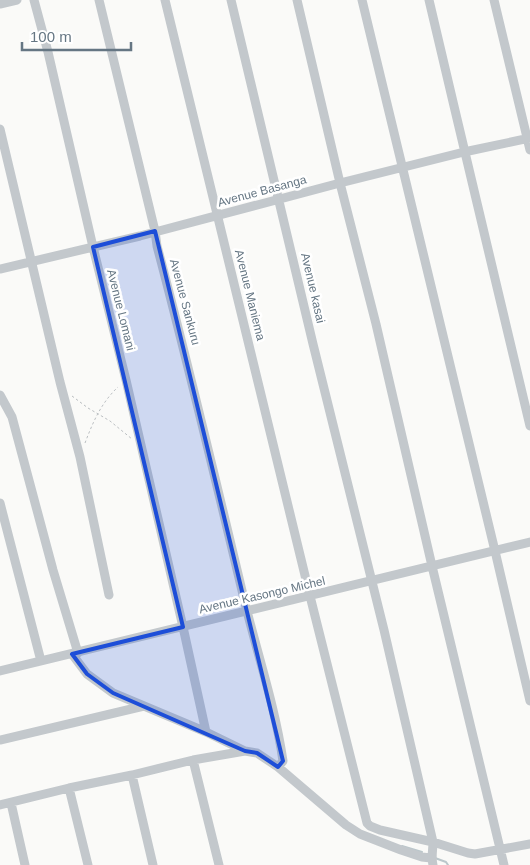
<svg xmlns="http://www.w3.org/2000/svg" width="530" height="865" font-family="Helvetica,sans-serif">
<rect width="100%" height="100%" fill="#fafaf8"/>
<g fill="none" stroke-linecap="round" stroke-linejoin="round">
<path stroke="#bbc7cb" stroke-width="2" d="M402,846l20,6
M435,858l11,4 2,3"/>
<path stroke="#bbbfc2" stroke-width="1" stroke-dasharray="2.5 2.5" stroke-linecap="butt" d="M72,396l16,12 22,13 22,18
M85,443c8,-21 16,-40 33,-56"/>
<path stroke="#c3c8cc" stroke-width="9" d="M34,0l14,52 45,195 33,133 57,247 23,105
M99,0l56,231 2,15c31,117 59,235 87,353 13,54 31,107 39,162l-5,6
M165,0l145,596 57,227 3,3 10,4 53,12 35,11 7,1 55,-10
M231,0l82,344 71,286 49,212c0,8 -2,15 0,23
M297,0l43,183 36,141 56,242 72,299
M362,0l133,551 35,150
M429,0c33,142 68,283 101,426
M494,0l36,150
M0,4l17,-4
M0,129l60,253 20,75 29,138
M0,269l140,-33 200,-53 124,-31 66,-14
M0,395l12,22 41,153 25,83
M0,503l41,158
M72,654l15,20 26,19 93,39 39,19 12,2 21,14 68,58 14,9 41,16 21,7 9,1
M0,671l530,-129
M0,740l144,-34
M193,760l26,105
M132,775l21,90
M69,788l19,77
M11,803l14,62
M0,805l69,-17 63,-13 61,-15 52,-9"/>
</g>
<path fill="#1d4ed8" fill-opacity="0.2" stroke="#1d4ed8" stroke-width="4" stroke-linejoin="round" d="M155,231l128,530 -5,6 -21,-14 -12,-2 -132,-58 -26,-19 -15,-20 111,-27 -90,-380z"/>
<g text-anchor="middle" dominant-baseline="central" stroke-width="5" stroke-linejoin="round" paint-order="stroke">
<g font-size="12" fill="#657683" stroke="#fff">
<text transform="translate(262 191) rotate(-15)">Avenue Basanga</text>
<text transform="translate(313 288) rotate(77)">Avenue kasai</text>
<text transform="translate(250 295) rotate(76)">Avenue Maniema</text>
<text transform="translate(185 302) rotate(75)">Avenue Sankuru</text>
<text transform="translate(121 310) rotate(76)">Avenue Lomani</text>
<text transform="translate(262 595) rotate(-13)">Avenue Kasongo Michel</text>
</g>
</g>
<path d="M22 42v8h109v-8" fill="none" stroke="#657683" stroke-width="2.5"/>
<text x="30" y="42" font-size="15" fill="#657683" stroke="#ffffff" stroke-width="4" paint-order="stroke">100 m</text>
</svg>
